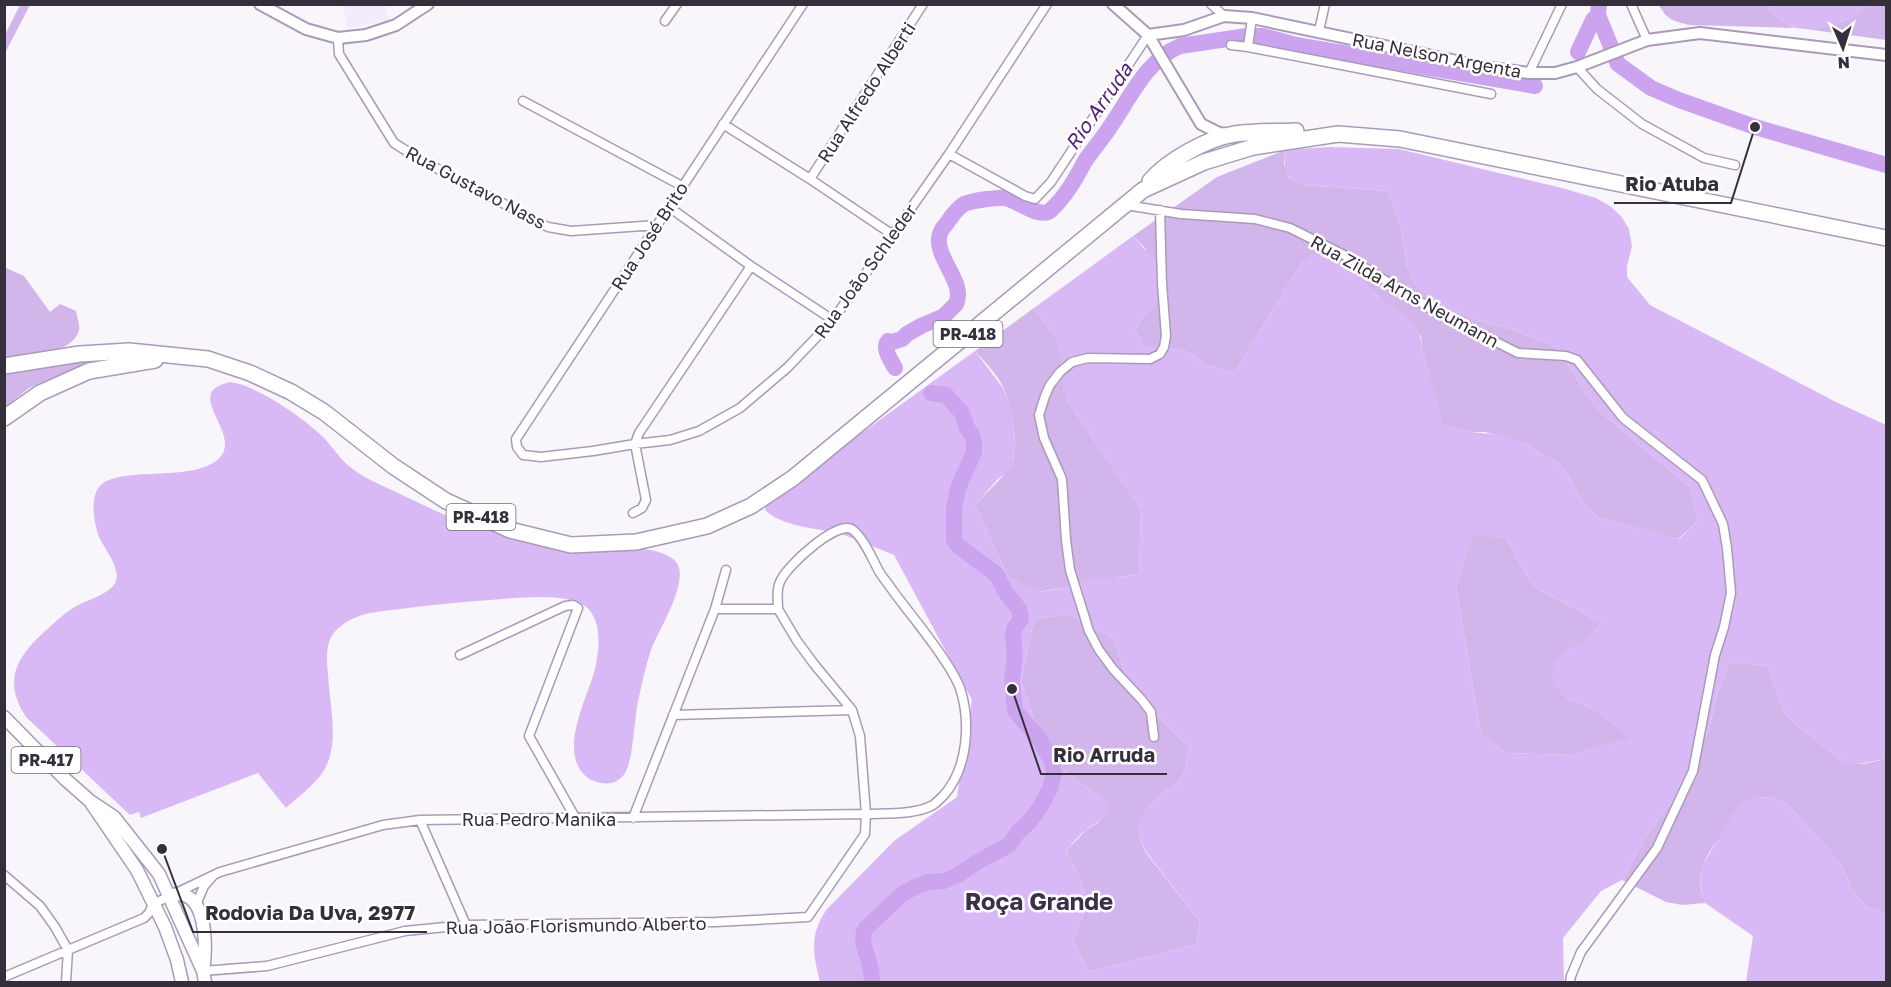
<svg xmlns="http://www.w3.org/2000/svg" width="1891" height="987" font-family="'Golos Text',sans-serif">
<rect width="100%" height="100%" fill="#f8f5fb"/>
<path fill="#f3eafb" d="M343,5h42l4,15 -41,8z"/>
<path fill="#d2b6eb" d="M20,5h10l-25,48v-18z
M1659,5h108c5,11 16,17 27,23l-105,-3c-16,-4 -22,-5 -30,-20z
M1873,5h13v35l-80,-11 35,-7z
M1285,150l-1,14 5,14 15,7 84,6 13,37 6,40 27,33 43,19 37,10 43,17 30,48 11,15 93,78 7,33 -20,18 -79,-21 -18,-19 -12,-23 -11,-13 -34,-20 -39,-11h-14l-29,-7 -20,-77 -1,-12 -72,-67 -12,-9 -34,1 -69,112 -31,-9 -8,-9 -15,-6 -28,-1 -10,-3 -7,-15 6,-11 19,-21 -15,-50 -12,-12 84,-59z
M4,267l20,9 26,36 10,-8 16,7c1,6 4,13 3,19 -6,25 -53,25 -74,29z
M1034,308l24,33 9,59 74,109 -2,65 -101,18 -30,-15 -33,-72c8,-9 34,-33 37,-42 7,-18 -1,-57 -8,-74 -6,-14 -19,-27 -29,-38z
M70,360l22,1 -63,27 -24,19v-37z
M1472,534l34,4 21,38 8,11 66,36 -17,20 -15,6 -8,44 10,7 22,9 39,29 -61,17 -64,-2 -26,-18 -25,-147z
M1069,614l45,25 16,49 60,60c-3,10 -5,23 -10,32 -3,5 -10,9 -15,12 -23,17 -33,33 -19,61l54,69 -3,22 -108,28 -16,-31c3,-11 9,-21 12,-31 5,-20 -11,-42 -19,-59l20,-21 13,-8 4,-26 -12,-5 -45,-36 -25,-74 13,-62z
M1729,662l38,4 18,47 8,9 48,38 22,4 23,-5v154l-20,-6 -14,-18 -11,-24 -12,-15 -41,-45 -13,-7 -15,-1c-22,22 -62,53 -60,88 1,6 4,12 5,18l-23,2 -16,-3 -44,-22 26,-47 34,-44 27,-59 7,-32z"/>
<path fill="#d9b9f5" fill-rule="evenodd" d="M1767,5h106c-26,16 -67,37 -94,14 -6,-5 -9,-8 -12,-14z
M1329,147l70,2 163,39 34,10 14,8 11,10 8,13 3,17 -5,20v11l23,28 186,97 50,23v334l-33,6 -12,-5 -48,-38 -8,-9 -18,-47 -38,-4 -13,36 -7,32 -15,38 -12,21 -34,44 -26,47 -21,11 -38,47 1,44h-744c-7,-29 -11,-47 7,-73l67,-68 63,-44 15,-97 -78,-145c-18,-7 -35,-15 -53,-21 -23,-6 -59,-7 -76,-24l2,-6 9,-9 199,-144 28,37 9,22 3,39 -3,15 -5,8 -9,7 -23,26 33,72 31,15 18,-3 32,-10 29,-1 21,-4 2,-65 -74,-109 -4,-12 -5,-47 -24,-33 99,-72 22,25 7,13 -2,24 -19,21 -6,11 7,15 10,3 28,1 15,6 8,9 31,9 69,-112c7,-4 12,-8 21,-6 23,4 39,28 55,42 11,9 28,17 36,29 5,7 6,13 7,22l21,77 28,7 31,3 22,8 34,20 11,13 12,23 18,19 80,21 19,-18 -7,-33 -93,-78 -11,-15 -30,-48 -43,-17 -37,-10 -43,-19 -12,-8 -9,-11 -6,-14 -6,-40 -13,-37 -84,-6c-20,-5 -20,-16 -19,-35zM1472,535l34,3 21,38 8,11 66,36 -17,19 -15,7 -13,11 -5,13 2,10 8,10 10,7 22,9 38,29 -60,17 -64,-2 -26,-18 -25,-147zM1069,614l45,25 16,49 60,60c-3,10 -5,23 -10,32 -3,5 -10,9 -15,12 -24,18 -33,32 -19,60l54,70 -3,22 -108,28 -16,-31c3,-11 9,-21 12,-31 5,-20 -11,-42 -19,-59 6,-7 13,-16 20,-21 10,-8 20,-10 23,-23l-6,-11 -12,-5 -45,-36 -25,-74 13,-62z
M231,382c26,4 70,34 90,53 10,9 17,22 28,31 14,12 32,19 49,27 25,12 50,25 77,32 24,7 50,15 75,19 26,3 117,-4 128,21 9,21 -19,64 -27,85 -5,15 -9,32 -12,47 -5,19 -5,61 -14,76 -1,3 -8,8 -10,9 -9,3 -20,1 -27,-4 -31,-23 -2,-78 6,-105 6,-24 11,-64 -20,-72 -26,-7 -56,-3 -84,-1 -30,2 -60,5 -90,9 -16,2 -34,3 -48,10 -8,4 -17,11 -21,18 -7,15 -3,33 -2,49 2,24 8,53 -1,76 -7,19 -28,33 -42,46l-28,-35 -117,45 -2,-6 -9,3 -104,-98c-22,-34 -12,-57 16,-83 10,-9 20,-19 31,-26 12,-8 30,-11 40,-22 12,-13 -8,-36 -14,-49 -5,-14 -10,-41 2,-52 21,-19 86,-3 115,-24 33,-25 -39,-69 15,-79z
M1760,797l15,1 13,7 41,45 12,15 11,24 14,18 20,6v69h-140l7,-46 -48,-33 -5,-19 1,-16 32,-55 9,-10z"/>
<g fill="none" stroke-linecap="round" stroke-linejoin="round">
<path stroke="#cca3ee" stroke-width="16" d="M1599,4l-1,11 20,49 33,24 28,12 76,27 131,38
M1578,52l15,-32 5,-5
M895,368c-4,-8 -13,-19 -7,-27l4,1 10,-3 5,-5 14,-8 23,-10 12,-12c1,-3 2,-5 2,-9 1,-19 -27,-44 -17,-64 2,-4 6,-7 8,-11 13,-18 16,-18 38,-21 6,0 12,-2 18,-1 13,2 35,22 46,12 15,-14 25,-32 34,-49 8,-12 19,-24 27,-37 19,-28 35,-64 68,-78l67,-10h16l33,9 239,41
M872,982c0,-6 -1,-13 -3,-20 -3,-12 -9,-20 -4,-33l37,-35 13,-7 13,-5 16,-1 14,-6 19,-13 32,-17 9,-13 11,-10 10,-13 11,-20 4,-16 -2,-11 -14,-25 -23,-26 -3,-32 3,-23 -2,-21 1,-6 7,-10 -2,-10 -13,-16 -9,-18 -40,-30 -3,-5v-32l4,-20 16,-36v-10l-2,-7 -5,-7 -5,-15 -16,-18 -15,-2"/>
<defs>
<path id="street" d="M803,4l-287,435 1,8 6,8 18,2 52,-6 42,-7 35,-4 29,-9 41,-23 47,-40 46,-48 116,-166 98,-150
M1211,4l13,12
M1631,4l16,36
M665,21l12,-17
M1319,31l6,-27
M338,38l1,16 55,89 27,17 127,67 23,4 86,-6
M1231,45l17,2 4,-29
M1248,47l243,47
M1577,67l20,22 45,35 62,34 31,7
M1529,73l33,-69
M523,101l159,85
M723,124l87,55 83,56
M949,154l76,42 10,3 16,-17 97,-147
M810,179l113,-175
M1126,205l55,9 74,5 35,9 54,27 89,55 85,43 48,3 11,4 46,58 79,62 21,44 4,24 4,45 -7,34 -9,28 -22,116 -36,77 -76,104 -10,24 -1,6
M669,207l82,59 82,54
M633,513l9,-5 4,-8 -11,-56 4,-11 112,-167
M460,655l105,-49 8,-1 5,3 -49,128 47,83
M673,715l179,-5
M1154,737l-3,-25 -9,-12 -29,-31 -14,-19 -10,-19 -19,-61 -4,-30 -4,-61 -18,-41 -5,-23 6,-19 5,-11 10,-13 12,-10 16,-4 62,1 10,-5 4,-7 2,-11 -4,-52 -2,-74
M633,818l82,-209 11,-39
M420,820l46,105
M4,875l36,31 15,21 13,23 -2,32
M196,905l8,-19 8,-9
M203,971l64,-5 138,-35 61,-6 250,-3 92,-5 57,-83 1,-20c19,-1 50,1 67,-9 3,-2 7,-6 10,-9 25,-27 28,-74 17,-108 -2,-5 -5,-11 -8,-16 -17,-29 -39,-54 -59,-81 -4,-6 -9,-12 -13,-18 -8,-14 -15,-33 -27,-43 -14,-12 -68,37 -73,52 -4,8 -2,18 -2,27h-63
M4,977l140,-59 5,-5 4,-9 67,-32 163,-47 37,-5 446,-6 -6,-78 -8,-26 -38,-46 -17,-23 -19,-32"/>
<path id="secondary" d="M260,4l46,25 32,9 28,-3 30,-10 32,-21
M1113,4l35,31 53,89 18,9 9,1
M1148,35l36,-5 40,-14 28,2 233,49 44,6h26l22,-6 70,-27 53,-7 186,22"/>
<path id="primary" d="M4,717l61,62 25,22 24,16 45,57 44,97 2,11
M92,804l45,66 28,57 12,33 5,22
M169,896c39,-13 38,52 34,75"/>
<path id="highway" d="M1150,181c18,-21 58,-43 85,-47 20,-3 41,-2 61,-3
M4,366l76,-12 49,-3 79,8 42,14 41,19 33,20 69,54 53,35 64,29 61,15 65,-3 71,-16 44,-20 42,-28 350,-288 61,-28 49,-15 85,-13 62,5 486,99
M4,418l36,-25 49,-22 66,-11"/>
</defs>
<use href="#street" stroke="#aa9ab9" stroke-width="11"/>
<use href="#secondary" stroke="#aa9ab9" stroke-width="14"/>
<use href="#primary" stroke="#aa9ab9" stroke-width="15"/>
<use href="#highway" stroke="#aa9ab9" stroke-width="18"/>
<use href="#street" stroke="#fff" stroke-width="8"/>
<use href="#secondary" stroke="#fff" stroke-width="10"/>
<use href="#primary" stroke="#fff" stroke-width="12"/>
<use href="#highway" stroke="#fff" stroke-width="15"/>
</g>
<g text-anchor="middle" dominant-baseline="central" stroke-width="5" stroke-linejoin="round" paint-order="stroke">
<g fill="#fff" stroke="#726d76" stroke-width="1.5">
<rect x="933.5" y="321" width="69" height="26" rx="4.5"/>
<rect x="446.5" y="504" width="69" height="26" rx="4.5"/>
<rect x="11.5" y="747" width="69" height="26" rx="4.5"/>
</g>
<g font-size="16" font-weight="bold" fill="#352f3b">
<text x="968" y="334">PR-418</text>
<text x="481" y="517">PR-418</text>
<text x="46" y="760">PR-417</text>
</g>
<g font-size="18" fill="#352f3b" stroke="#fff">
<text transform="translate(1437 55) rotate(11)">Rua Nelson Argenta</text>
<text transform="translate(866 92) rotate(-57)">Rua Alfredo Alberti</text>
<text transform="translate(476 187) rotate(28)">Rua Gustavo Nass</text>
<text transform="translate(649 236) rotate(-57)">Rua José Brito</text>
<text transform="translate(865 271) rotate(-54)">Rua João Schleder</text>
<text transform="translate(1405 291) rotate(29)">Rua Zilda Arns Neumann</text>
<text x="539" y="819">Rua Pedro Manika</text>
<text transform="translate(576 925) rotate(-1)">Rua João Florismundo Alberto</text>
</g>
<g font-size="20" font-style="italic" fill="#552176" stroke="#fff">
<text transform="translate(1098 106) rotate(-55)">Rio Arruda</text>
</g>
<g font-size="24" font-weight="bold" fill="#3d2f49" stroke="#fff">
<text x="1039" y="900">Roça Grande</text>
</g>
</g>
<path fill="none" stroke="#352f3b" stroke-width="2" d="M1755 127L1731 203H1614M1012 689L1041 774H1167M162 849L193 932H427"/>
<g fill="#352f3b" stroke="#fff" stroke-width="2">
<circle cx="1755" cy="127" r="6"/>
<circle cx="1012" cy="689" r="6"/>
<circle cx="162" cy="849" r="6"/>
</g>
<g font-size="20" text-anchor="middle" font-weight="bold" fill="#352f3b" stroke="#fff" stroke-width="5" stroke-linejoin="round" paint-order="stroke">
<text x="1672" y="191">Rio Atuba</text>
<text x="1104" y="762">Rio Arruda</text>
<text x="310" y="920">Rodovia Da Uva, 2977</text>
</g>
<rect width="1891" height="987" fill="none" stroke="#352f3b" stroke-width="12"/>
<g transform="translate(1843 48) rotate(177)" stroke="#ffffff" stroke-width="4.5" paint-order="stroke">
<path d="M0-4.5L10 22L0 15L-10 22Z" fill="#352f3b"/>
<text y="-9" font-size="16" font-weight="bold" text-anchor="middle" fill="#352f3b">N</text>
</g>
</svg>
